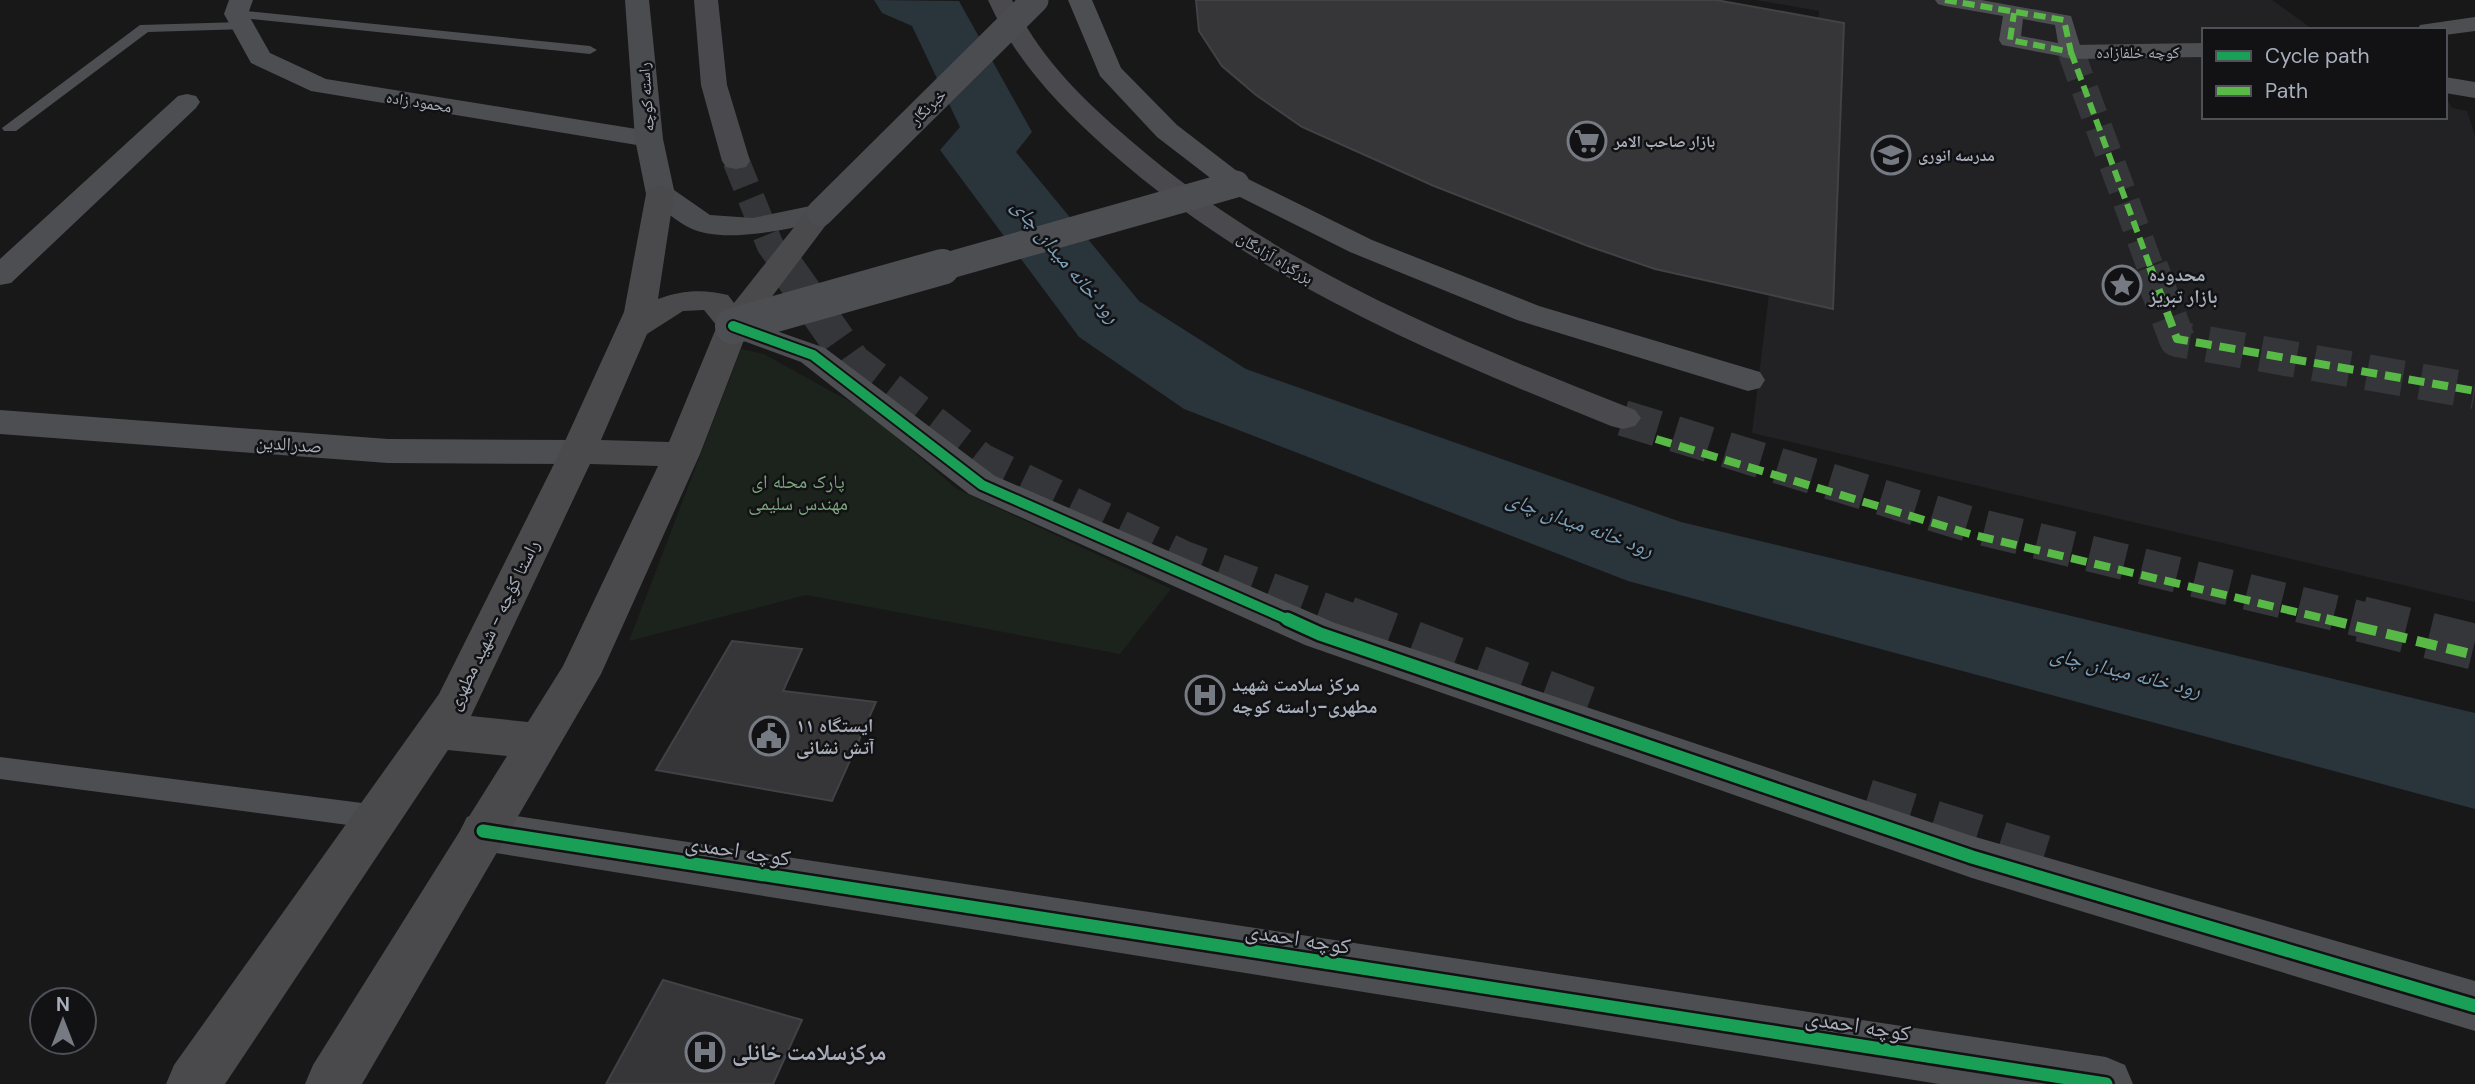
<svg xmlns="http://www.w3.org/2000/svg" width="2475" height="1084" font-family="'DM Sans','Noto Naskh Arabic',sans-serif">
<rect width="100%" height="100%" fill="#181818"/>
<path fill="#222225" d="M1756,0h516l42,30h-110v87h241v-21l7,12 15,3 8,25v466l-723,-169 43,-352 23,-57 1,-13z"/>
<path fill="#1b231c" d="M741,349l23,5 101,56 92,79 214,100 -51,65 -314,-59 -177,46z"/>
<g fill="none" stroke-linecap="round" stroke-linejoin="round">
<path fill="#29343b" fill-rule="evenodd" d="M874,0l85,1 73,131 -16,20 123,149 107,68 435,153 794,191v96l-847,-228 -444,-172 -105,-72 -139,-187 20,-23 -48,-101 -30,-13z"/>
</g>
<path fill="#363638" stroke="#414245" stroke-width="2" d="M1196,0h520l128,23 -11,286 -178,-40 -67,-23 -154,-60 -132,-59 -46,-32 -34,-29 -23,-35z
M732,641l70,8 -19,42 93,11 -44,99 -176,-31z
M663,980l139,40 -29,64h-167z"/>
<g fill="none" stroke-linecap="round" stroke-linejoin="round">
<path stroke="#353639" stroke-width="27" stroke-dasharray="27 13" stroke-linecap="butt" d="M2071,52l80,217"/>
<path stroke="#353639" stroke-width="36" stroke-dasharray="36 18" stroke-linecap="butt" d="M2150,267l27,72 298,52"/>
<path stroke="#353639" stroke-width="27" stroke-dasharray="27 13" stroke-linecap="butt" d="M736,161l34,84 17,24"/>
<path stroke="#353639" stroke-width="36" stroke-dasharray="36 18" stroke-linecap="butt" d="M786,267l67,95 128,99 201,97 169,63
M1623,418l349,107 396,96"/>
<path stroke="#353639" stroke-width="46" stroke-dasharray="46 24" stroke-linecap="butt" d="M1347,619l259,97
M2361,619l114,28
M1866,802l190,60"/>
<path fill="#4c4e51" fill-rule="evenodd" d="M236,10l354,36 7,4 -7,4 -359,-37 -2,-3z
M242,22l5,1v6l-99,3 -132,99h-12l-2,-3 138,-103z
M0,757l378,48 10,4 4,8 -4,8 -10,4 -378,-50z"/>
<path fill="#4c4e51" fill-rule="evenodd" d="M1935,0h46l90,16 11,36 -3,5 -8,1 -69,-13 -3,-5 4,-24 -58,-10 -7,-2zM2023,19l32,6 3,18 -37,-7z"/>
<path fill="#4c4e51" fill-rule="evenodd" d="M229,0h24l-5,14 22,39 56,26 323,52 10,2 4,6 -4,6 -10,2 -338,-56 -60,-28 -27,-49z
M1068,0h24l29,68 56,57 69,53 126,62 167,66 221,66 5,8 -5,8 -12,3 -231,-71 -167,-68 -124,-62 -69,-53 -57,-61z
M2475,17v14l-30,4v-5h-28l3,-5z
M2204,43v14l-133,2 -9,-2 -3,-5 3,-5 9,-2z
M2445,77l30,5v16l-30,-5z
M187,94l9,2 4,6 -4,6 -185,175 -11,2v-26l178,-163z
M733,316l92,32 170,128 340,147 637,213 503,145v50l-503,-153 -667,-233 -336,-151 -168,-132 -79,-29 -5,-7 5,-7z
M0,410l388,29 190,1 13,3 5,9 -5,9 -13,3 -190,-1 -388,-29z
M483,811l1623,246 19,8 8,19h-194l-1456,-233 -16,-6 -7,-14 7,-14z"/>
<path fill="#4a4c4f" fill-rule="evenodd" d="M625,0h24l14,139 11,51 36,25 43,3 67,-14 10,3 5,6 -5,6c-34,9 -107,26 -140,9 -14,-7 -27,-19 -40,-28l-4,-6 -11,-55z"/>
<path fill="#4a4a4d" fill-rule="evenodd" d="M660,185l10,3 4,6 -16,105c24,-9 46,-10 70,-4l6,8 76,-96 10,-3 10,3 5,6 -86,114 -49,127 -99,220 -239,410h-57l8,-19 194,-309 -59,-6 -223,334h-59l8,-19 265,-371 121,-242 64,-140 22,-118 4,-6zM704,310l13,16 -48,116 -68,-2 46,-106 36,-23zM590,464l68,2 -95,200 -35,56 -57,-6z"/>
<path fill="#4a4a4e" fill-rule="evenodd" d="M694,0h24l9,85 23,76 -4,6 -10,2 -10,-2 -4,-6 -21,-76z
M988,0h24c27,57 70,99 118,140 147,128 327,200 505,270l6,8 -6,8 -12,3 -12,-3c-180,-73 -359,-147 -505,-278 -48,-43 -91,-88 -118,-148z"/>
<path stroke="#4c4e51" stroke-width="27" d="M936,269l300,-85"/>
<path stroke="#4c4e51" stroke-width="36" d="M733,326l209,-59"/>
<path stroke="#4a4c4f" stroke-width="27" d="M820,213l215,-213"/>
<path stroke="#58b947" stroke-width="6" stroke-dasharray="12 6" stroke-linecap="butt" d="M1945,0l119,20 7,32 -61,-12 4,-27
M2071,52l80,217"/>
<path stroke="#58b947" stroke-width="8" stroke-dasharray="16 8" stroke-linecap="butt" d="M2150,267l27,72 298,52
M1656,439l314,95 364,87"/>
<path stroke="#58b947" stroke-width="10" stroke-dasharray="21 10" stroke-linecap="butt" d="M2326,619l149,36"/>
<defs>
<path id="cycleway-far1" d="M733,326l80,29 169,130 309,136"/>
<path id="cycleway" d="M1287,619l33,15 652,223 503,149
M483,831l1623,253"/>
</defs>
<use href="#cycleway-far1" stroke="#121215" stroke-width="14"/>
<use href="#cycleway" stroke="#121215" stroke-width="18"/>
<use href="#cycleway-far1" stroke="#1a9f57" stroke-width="10"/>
<use href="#cycleway" stroke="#1a9f57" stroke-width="13"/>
</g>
<defs>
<symbol id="supermarket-ring" viewBox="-11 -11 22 22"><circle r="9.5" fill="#121215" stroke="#767a82" stroke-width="1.5"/><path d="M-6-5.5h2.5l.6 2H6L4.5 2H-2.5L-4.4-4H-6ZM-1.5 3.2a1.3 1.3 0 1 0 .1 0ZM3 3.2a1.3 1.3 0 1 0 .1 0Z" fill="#767a82"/></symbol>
<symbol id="school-ring" viewBox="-11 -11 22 22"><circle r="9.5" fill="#121215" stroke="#767a82" stroke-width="1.5"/><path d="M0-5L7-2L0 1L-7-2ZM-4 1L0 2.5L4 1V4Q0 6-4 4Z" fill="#767a82"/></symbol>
<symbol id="sight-ring" viewBox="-11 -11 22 22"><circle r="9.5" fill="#121215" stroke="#767a82" stroke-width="1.5"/><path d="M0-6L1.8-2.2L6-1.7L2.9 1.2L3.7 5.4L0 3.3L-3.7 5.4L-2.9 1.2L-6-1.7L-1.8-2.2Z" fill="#767a82"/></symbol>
<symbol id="hospital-ring" viewBox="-11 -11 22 22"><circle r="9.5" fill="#121215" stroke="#767a82" stroke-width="1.5"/><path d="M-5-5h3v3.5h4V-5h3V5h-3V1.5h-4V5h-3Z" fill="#767a82"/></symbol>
<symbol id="civic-ring" viewBox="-11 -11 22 22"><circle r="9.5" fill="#121215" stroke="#767a82" stroke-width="1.5"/><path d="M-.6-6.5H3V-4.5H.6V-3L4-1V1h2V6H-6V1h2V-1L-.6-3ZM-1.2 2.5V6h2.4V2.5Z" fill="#767a82"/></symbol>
</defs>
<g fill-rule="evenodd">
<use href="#supermarket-ring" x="1565" y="119" width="44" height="44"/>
<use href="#school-ring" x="1869" y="133" width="44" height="44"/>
<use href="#sight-ring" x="2100" y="263" width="44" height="44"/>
<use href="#hospital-ring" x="1183" y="673" width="44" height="44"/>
<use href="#civic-ring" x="747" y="714" width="44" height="44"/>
<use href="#hospital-ring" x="683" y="1030" width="44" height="44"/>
</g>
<g text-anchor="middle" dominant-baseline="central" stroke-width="5" stroke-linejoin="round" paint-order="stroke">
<g font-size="16" fill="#a8afbb" stroke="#121215">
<text x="2138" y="52">کوچه خلفازاده</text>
<text transform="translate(646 97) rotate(-94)">راسته کوچه</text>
<text transform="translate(419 102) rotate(9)">محمود زاده</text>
<text transform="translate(928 107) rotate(-45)">خبرنگار</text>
<text transform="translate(1275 258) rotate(31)">بزرگراه آزادگان</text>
</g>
<g font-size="16" font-weight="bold" fill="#a8afbb" stroke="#121215" text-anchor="start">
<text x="1614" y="141">بازار صاحب الامر</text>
<text x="1918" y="155">مدرسه انوری</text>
</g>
<g font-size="19" font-weight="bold" fill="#a8afbb" stroke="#121215" text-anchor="start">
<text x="2149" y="274">محدوده<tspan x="2149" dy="22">بازار تبریز</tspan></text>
<text x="1232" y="684">مرکز سلامت شهید<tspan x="1232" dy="22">مطهری-راسته کوچه</tspan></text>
<text x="796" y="725">ایستگاه ۱۱<tspan x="796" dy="22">آتش نشانی</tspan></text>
</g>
<g font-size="19" fill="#a8afbb" stroke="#121215">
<text transform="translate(289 444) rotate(4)">صدرالدین</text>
<text transform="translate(493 625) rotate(-64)">راستا کؤچه - شهید مطهری</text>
</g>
<g font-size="19" fill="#7da87d" stroke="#121215">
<text x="798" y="481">پارک محله ای<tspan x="798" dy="22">مهندس سلیمی</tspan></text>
</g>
<g font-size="21" font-style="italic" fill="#7ca0b9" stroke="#121215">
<text transform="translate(1066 261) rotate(50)">رود خانه میدان چای</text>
<text transform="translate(1580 524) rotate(20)">رود خانه میدان چای</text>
<text transform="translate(2126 672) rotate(14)">رود خانه میدان چای</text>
</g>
<g font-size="23" fill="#a8afbb" stroke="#121215">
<text transform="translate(738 850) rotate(9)">کوچه احمدی</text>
<text transform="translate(1298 938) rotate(9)">کوچه احمدی</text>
<text transform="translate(1858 1025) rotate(9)">کوچه احمدی</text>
</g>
<g font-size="23" font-weight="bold" fill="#a8afbb" stroke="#121215" text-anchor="start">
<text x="732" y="1052">مرکزسلامت خانلی</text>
</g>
</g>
<rect x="2202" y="28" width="245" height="91" fill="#121215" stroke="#4e5157" stroke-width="2"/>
<rect x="2216" y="51" width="35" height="10" fill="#1a9f57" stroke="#4e5157" stroke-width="2"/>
<text x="2265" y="63" font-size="21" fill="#a8afbb">Cycle path</text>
<rect x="2216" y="86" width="35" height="10" fill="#58b947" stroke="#4e5157" stroke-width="2"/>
<text x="2265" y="98" font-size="21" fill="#a8afbb">Path</text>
<g transform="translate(63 1021)"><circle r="33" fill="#121215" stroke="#4e5157" stroke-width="2"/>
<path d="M0-5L12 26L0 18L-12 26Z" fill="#767a82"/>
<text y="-10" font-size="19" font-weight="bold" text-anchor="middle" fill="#a8afbb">N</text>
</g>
</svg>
